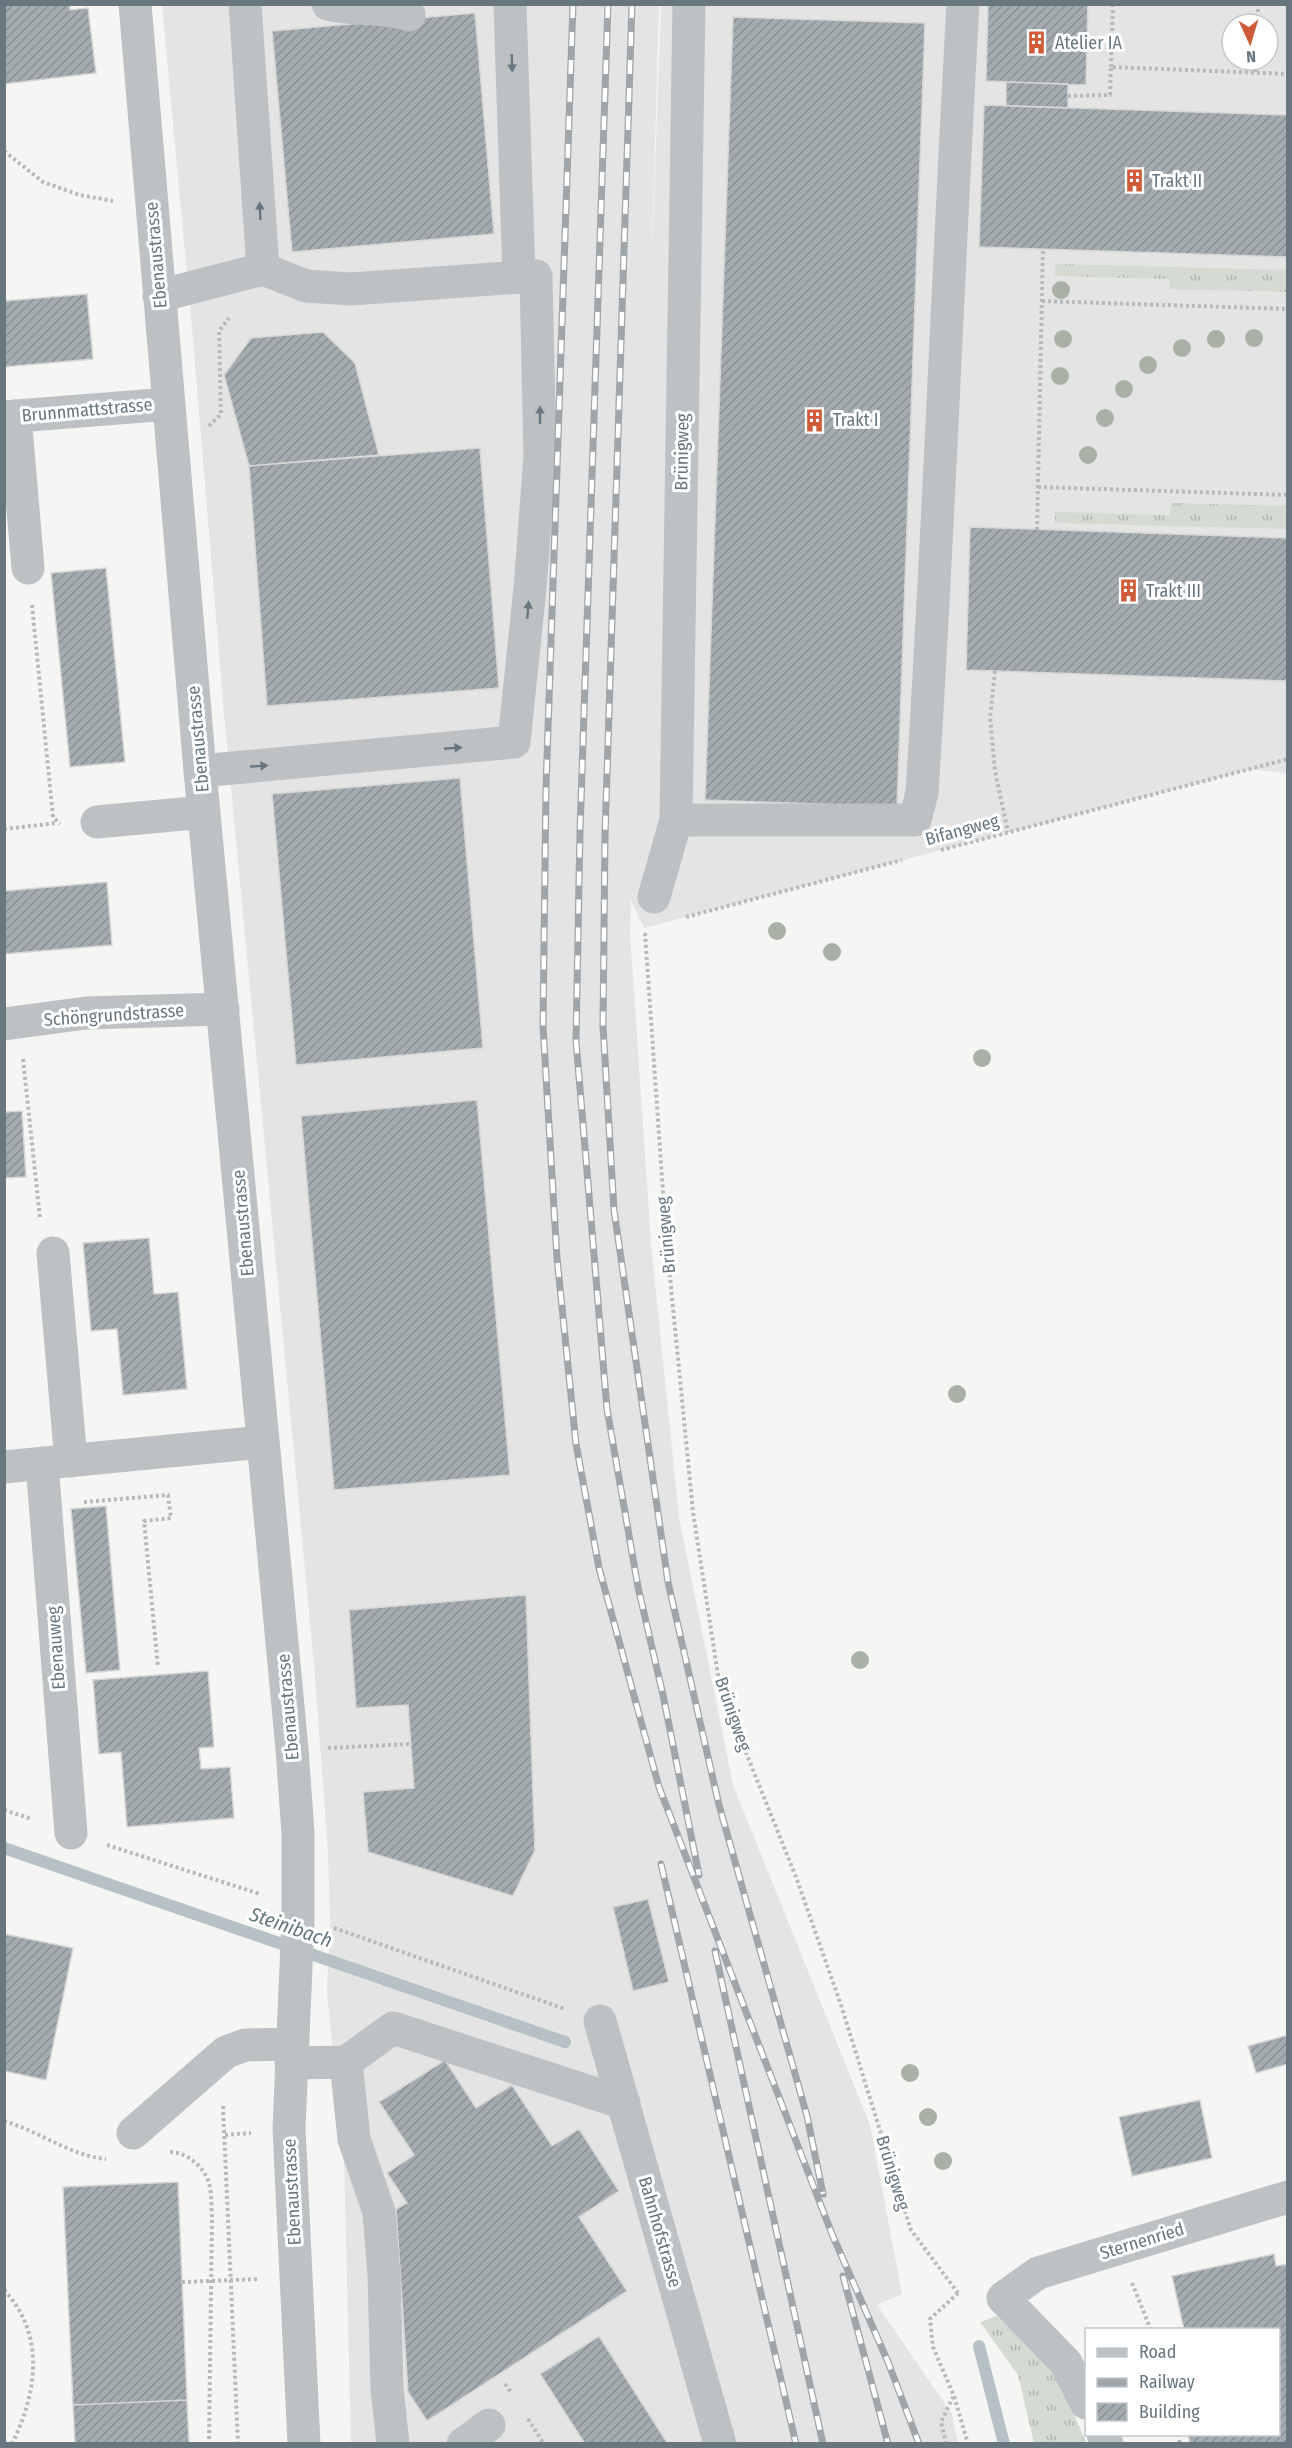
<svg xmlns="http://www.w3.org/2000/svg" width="1292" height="2448" font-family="'Fira Sans Condensed',sans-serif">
<defs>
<pattern id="grass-tufts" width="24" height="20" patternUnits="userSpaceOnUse" patternTransform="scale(1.5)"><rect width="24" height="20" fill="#d5dad2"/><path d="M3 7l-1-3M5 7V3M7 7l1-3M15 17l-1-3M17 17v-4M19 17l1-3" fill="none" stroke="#b1b5b0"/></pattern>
<pattern id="building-hatch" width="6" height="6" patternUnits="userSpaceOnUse" patternTransform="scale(1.5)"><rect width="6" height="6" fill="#a5acb1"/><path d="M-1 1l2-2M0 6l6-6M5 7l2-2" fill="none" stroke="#8a9195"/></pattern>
</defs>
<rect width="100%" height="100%" fill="#f5f5f3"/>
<path fill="#e3e4e3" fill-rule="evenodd" d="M162,5h497l-8,277 10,-277h626v770l-3,-2 -33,-4 -607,159 -13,-28 -1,33 21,311 28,273 54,268 137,340 32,169 -25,11 75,109 6,29h-607l-7,-284 -17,-166 3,-76 -2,-64 -13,-178 -91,-961 -31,-375zM1232,24h36v36h-36z"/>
<path fill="url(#grass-tufts)" d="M1055,264l232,6v22l-117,-3v-10l-115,-3z
M1171,503l116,3v23l-232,-6v-11l115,3z
M997,2316l60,57 29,70h-52l-16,-68 -38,-53z"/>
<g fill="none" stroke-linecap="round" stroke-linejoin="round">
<path stroke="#b6c1c5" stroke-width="12" d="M4,1848l561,194
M979,2346l25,98"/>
</g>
<path fill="url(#building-hatch)" stroke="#d7d7d5" stroke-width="1.5" d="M4,4h66v6l18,-2 8,65 -92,11z
M988,4h100l-2,81 -100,-4z
M475,13l19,221 -202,18 -20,-221z
M733,17l192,6 -28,784 -192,-7z
M1006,82l62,2v24l-62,-2z
M984,105l304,10v142l-309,-10z
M87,294l6,65 -89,8v-66z
M323,332l32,31 24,92 -130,11 -25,-91 27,-37z
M480,448l19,240 -232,18 -18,-240z
M970,527l318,11v143l-322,-11z
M106,568l19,194 -55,5 -19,-194z
M460,778l23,270 -187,17 -24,-271z
M107,882l5,63 -108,9v-63z
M477,1100l33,375 -176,15 -33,-374z
M22,1111l4,66 -22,1v-66z
M149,1238l5,56 24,-2 9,97 -64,6 -6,-66 -26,2 -8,-88z
M106,1506l14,164 -34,3 -15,-164z
M526,1595l9,255 -22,46 -145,-44 -5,-60 51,-4 -6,-83 -52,3 -7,-98z
M208,1671l6,76 -15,1 2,21 29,-2 4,51 -107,9 -6,-75 -22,2 -6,-74z
M648,1899l21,83 -36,9 -20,-84z
M4,1934l69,14 -27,132 -42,-9z
M1288,2035v29l-32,9 -8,-27z
M445,2060l31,48 36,-23 40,61 27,-17 40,62 -40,26 48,74 -200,130 -19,-29 -12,-183 11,-6 -20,-30 27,-18 -35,-53z
M1200,2100l12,58 -80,18 -13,-59z
M178,2182l9,218 -114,5 -10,-218z
M1274,2254l2,12 12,-2v180h-98l-2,-10h90v-104h-94l-12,-54z
M599,2336l69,108h-83l-45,-70z
M187,2400l2,44h-114l-2,-39z"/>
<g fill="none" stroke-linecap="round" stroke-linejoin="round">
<path stroke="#b7babc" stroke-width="4" stroke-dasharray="3 3" stroke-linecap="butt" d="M1258,24v-20
M1111,67l2,-63
M1256,72v-12
M1068,96l42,-1 1,-28 177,7
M4,151l39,31 37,13 33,6
M1042,301l246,8
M209,426l12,-12 -2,-83 10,-13
M1038,487l250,8
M1037,530l6,-282
M32,605l21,212 7,7
M995,671l-5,46 5,54 13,61
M4,829l53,-6
M941,850l347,-91
M686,917l216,-57
M645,933l21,303 27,276 27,176 76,189 45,128 70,225 47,63
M23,1059l17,159
M84,1502l84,-7 3,23 -27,3 14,146
M328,1748l83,-4
M4,1810l28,9
M107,1845l153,49
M334,1928l231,81
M223,2106l15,338
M4,2121c35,10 67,35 102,38
M225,2135l26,-2
M170,2152c17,0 34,15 39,31 3,11 2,24 3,34l-3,227
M182,2282l76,-3
M1132,2283l19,47
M4,2290c42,45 33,103 8,154
M958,2293l-28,26 3,28 21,49 14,48
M505,2384l6,8
M528,2419l16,25
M1178,2434l2,10
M946,2444l-5,-22 12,-25"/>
<path stroke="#bdc1c4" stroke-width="33" d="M135,4l65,767 92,978 6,84v87l-9,208 15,316
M245,4l18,265
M328,4c27,7 55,2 81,11
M510,4l9,273
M159,296l104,-27 43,17 45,3 185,-13 4,181 -10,131 -16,154 -314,29
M15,416l13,152
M4,417l165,-13
M676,820h239l7,-27c17,-263 26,-526 41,-789
M97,822l107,-10
M654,897l22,-77 13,-816
M4,1024l82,-11 137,-4
M53,1253l18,208
M42,1463l29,370
M4,1467l259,-25
M600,2021l120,423
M346,2062l8,77 25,73 5,64 3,112 6,56
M291,2063l55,-1 47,-34 231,75
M133,2133l93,-81 19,-7 47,-1
M1086,2403l-20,-40 -63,-65 35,-25 250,-76
M1103,2434l4,10
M463,2444l26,-19"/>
<defs>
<path id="rail" d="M573,4l-27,783 -3,239 14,232 19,186 23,124 60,219 173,447 56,128 31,82
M608,4l-28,827 -4,210 31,368 31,178 25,108 36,180
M632,4l-27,832 -2,190 11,184 54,372 51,223 88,311 16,78
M661,1864l135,580
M715,1951l108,493
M843,2276l45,168"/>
</defs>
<use href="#rail" stroke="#9fa5a9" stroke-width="7"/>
<use href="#rail" stroke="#fff" stroke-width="4.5" stroke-dasharray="14" stroke-linecap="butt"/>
</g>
<g fill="#a9b0a5">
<circle cx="1061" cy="290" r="9"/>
<circle cx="1254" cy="338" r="9"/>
<circle cx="1063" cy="339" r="9"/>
<circle cx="1216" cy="339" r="9"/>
<circle cx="1182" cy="348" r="9"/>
<circle cx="1148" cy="365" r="9"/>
<circle cx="1060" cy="376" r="9"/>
<circle cx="1124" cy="389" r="9"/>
<circle cx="1105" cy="418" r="9"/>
<circle cx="1088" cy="455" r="9"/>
<circle cx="777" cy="931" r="9"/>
<circle cx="832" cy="952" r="9"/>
<circle cx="982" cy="1058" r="9"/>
<circle cx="957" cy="1394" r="9"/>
<circle cx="860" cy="1660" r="9"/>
<circle cx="910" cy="2073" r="9"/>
<circle cx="928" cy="2117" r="9"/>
<circle cx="943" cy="2161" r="9"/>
</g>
<defs><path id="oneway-solid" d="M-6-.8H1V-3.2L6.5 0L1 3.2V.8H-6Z" transform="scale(1.5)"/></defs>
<g fill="#687680">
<use href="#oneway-solid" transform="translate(512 63) rotate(88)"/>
<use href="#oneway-solid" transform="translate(260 211) rotate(-93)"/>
<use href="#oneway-solid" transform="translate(540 415) rotate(-90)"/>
<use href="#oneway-solid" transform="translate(528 610) rotate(-85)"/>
<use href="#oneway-solid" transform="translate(453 748) rotate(-5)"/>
<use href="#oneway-solid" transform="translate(259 766) rotate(-4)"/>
</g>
<defs>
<symbol id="building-bare" viewBox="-9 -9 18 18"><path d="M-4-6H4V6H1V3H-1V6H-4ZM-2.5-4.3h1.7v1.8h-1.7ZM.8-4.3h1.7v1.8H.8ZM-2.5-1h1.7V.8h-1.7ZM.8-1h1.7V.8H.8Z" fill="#cf5b39" stroke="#fff" stroke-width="2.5" paint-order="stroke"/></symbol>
</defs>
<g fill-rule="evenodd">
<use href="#building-bare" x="1020" y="26" width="33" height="33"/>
<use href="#building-bare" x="1118" y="164" width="33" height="33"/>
<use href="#building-bare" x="798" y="404" width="33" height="33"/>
<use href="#building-bare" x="1112" y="574" width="33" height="33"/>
</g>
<g text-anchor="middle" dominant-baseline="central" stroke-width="6" stroke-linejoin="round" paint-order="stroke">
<g font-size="18" fill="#687680" stroke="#fff" text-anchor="start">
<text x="1055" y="43">Atelier IA</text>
<text x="1152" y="181">Trakt II</text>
<text x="833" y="420">Trakt I</text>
<text x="1146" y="591">Trakt III</text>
</g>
<g font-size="18" fill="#687680" stroke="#fff">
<text transform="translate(156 255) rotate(-95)">Ebenaustrasse</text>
<text transform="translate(87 410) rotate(-5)">Brunnmattstrasse</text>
<text transform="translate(682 452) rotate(-89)">Brünigweg</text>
<text transform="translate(198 739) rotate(-95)">Ebenaustrasse</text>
<text transform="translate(962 830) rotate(-15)">Bifangweg</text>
<text transform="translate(114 1015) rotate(-4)">Schöngrundstrasse</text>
<text transform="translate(243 1223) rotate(-95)">Ebenaustrasse</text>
<text transform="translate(666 1235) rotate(-95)">Brünigweg</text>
<text transform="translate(56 1648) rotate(-94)">Ebenauweg</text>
<text transform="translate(288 1707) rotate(-95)">Ebenaustrasse</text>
<text transform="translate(733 1714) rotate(71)">Brünigweg</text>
<text transform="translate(893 2173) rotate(73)">Brünigweg</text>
<text transform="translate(292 2192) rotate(-93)">Ebenaustrasse</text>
<text transform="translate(660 2232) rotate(74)">Bahnhofstrasse</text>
<text transform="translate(1142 2241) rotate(-17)">Sternenried</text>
</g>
<g font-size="20" font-style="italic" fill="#63767d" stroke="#fff">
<text transform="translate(291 1927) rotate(19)">Steinibach</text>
</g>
</g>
<rect width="1292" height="2448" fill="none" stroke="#687680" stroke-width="12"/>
<rect x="1085" y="2328" width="195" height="108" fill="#ffffff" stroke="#c3c8cc" stroke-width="1.5"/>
<rect x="1097" y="2348" width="30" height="9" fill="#bdc1c4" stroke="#c3c8cc" stroke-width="1.5"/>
<text x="1139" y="2358" font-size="18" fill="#687680">Road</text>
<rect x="1097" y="2378" width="30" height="9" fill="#9fa5a9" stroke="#c3c8cc" stroke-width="1.5"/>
<text x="1139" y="2388" font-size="18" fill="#687680">Railway</text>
<rect x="1097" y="2403" width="30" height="18" fill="url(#building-hatch)" stroke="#c3c8cc" stroke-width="1.5"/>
<text x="1139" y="2418" font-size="18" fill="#687680">Building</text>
<g transform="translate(1250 42) rotate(176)"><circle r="28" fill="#ffffff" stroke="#c3c8cc" stroke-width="1.5"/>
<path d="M0-4.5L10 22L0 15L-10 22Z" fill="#cf5b39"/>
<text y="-9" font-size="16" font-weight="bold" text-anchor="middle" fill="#687680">N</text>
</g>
</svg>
